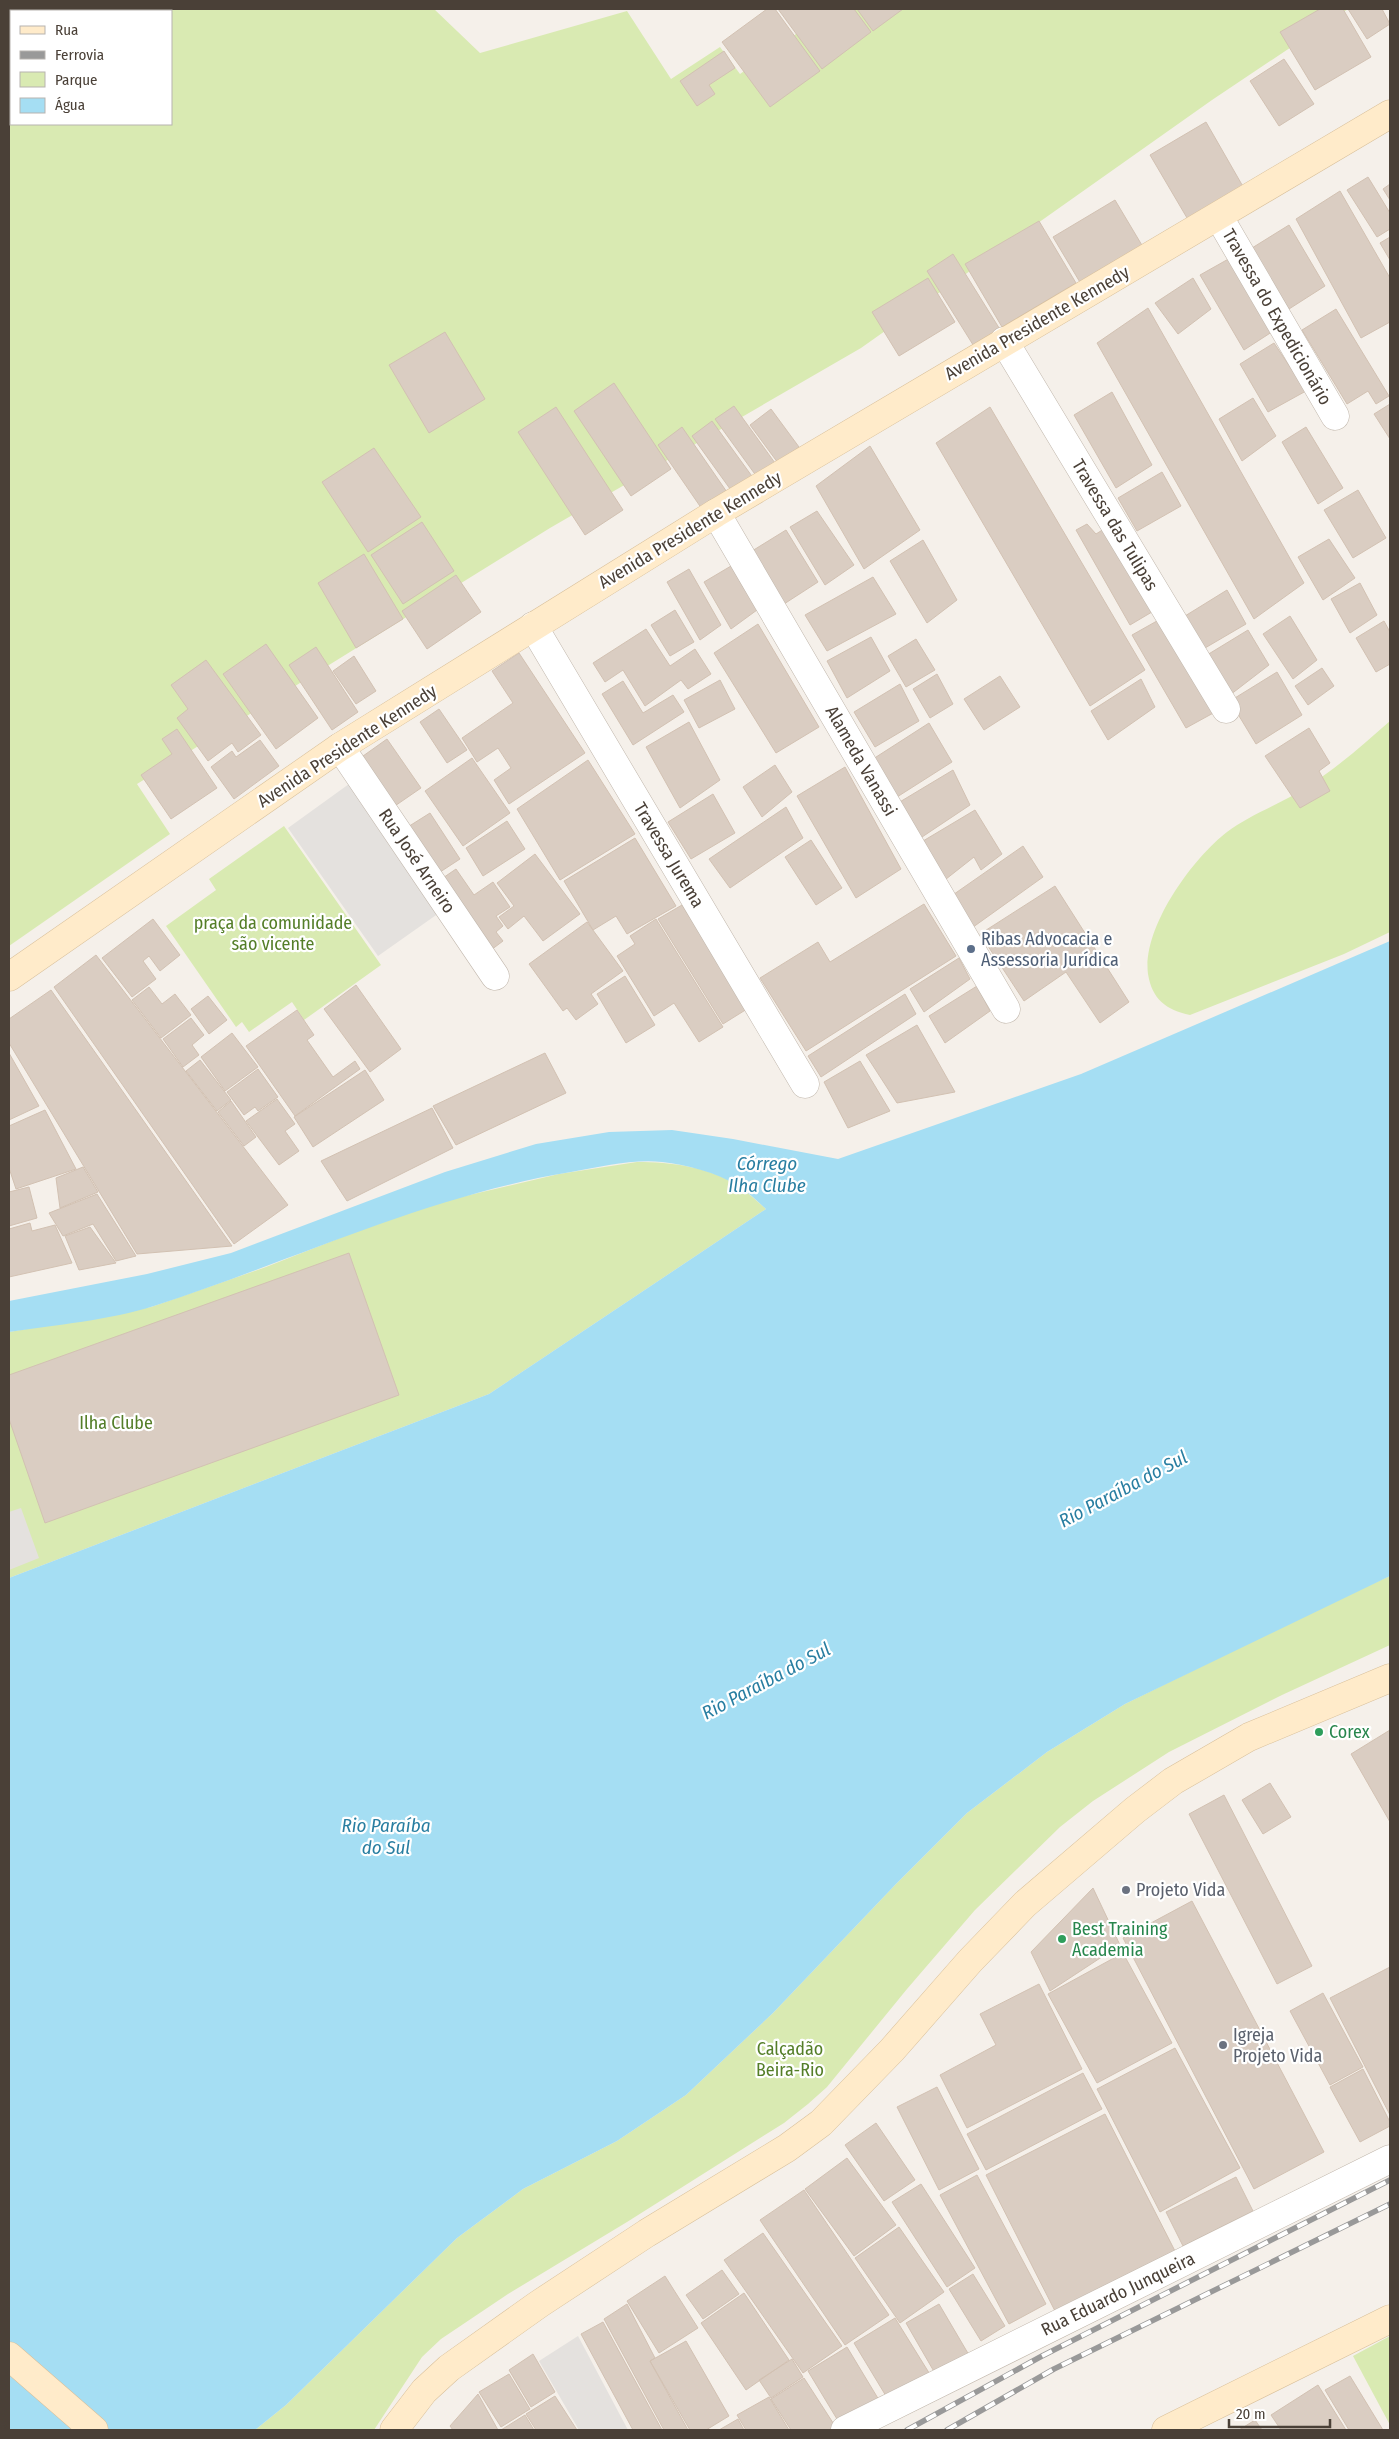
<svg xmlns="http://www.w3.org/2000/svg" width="1399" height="2439" font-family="'Fira Sans Condensed',sans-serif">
<rect width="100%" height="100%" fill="#f5f0ea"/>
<path fill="#d9eab2" d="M77,9h357l46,44 147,-42 44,68 49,-32 20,27 91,-65h517l-136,91 -351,248 -311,180 -413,256 33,50 -161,112v-835l2,-5v18h160v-113h-96z
M1390,721v211l-46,22 -154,61c-24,-5 -38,-16 -42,-41 -6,-46 44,-115 79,-142 25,-19 57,-29 83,-47 29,-19 54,-41 80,-64z
M284,826l97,139 -77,55 -12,-18 -43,30 -7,-10 -6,5 -70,-101 50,-36 -7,-11z
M637,1162c34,0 73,5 102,24 9,7 18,15 27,23l-277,185 -480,184v-246l142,-25 115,-40 122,-48 60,-19 111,-26z
M1390,1576v69l-108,50 -113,57 -76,49 -33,26 -85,83 -68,79 -80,98 -19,17 -24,19 -157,99 -119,72 -67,45 -19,18 -48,73h-119l31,-25 171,-167 66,-49 94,-48 69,-46 87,-82 123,-129 71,-71 80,-61 78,-48 217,-107z
M1390,2336v89l-37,-69z"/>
<path fill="#e4e1de" d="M349,784l90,129 -61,43 -90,-128z
M21,1508l18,50 -30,12v-58z
M578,2336l50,94h-49l-40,-69z"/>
<path fill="#a5def3" d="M1390,941v635l-265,128 -78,48 -80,61 -71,71 -123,129 -87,82 -69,46 -94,48 -66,49 -171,167 -31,25h-246v-852l480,-184 277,-185c-9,-8 -18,-17 -28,-23 -22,-14 -51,-21 -76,-24 -30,-3 -62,5 -91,10 -146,24 -278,89 -417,134 -43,14 -100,19 -145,26v-31l138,-27 84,-21 214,-81 91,-28 73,-12 63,-2 61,9 105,20 243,-85z"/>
<path fill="#dacdc2" stroke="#d2c1b2" d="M767,9h8l45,62 -50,36 -48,-65z
M778,9h76l17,23 -49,37z
M857,9h46l-30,22z
M1320,9h23l28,48 -56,33 -35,-58z
M1348,9h34l8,15 -23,15z
M724,51l11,17 -26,17 6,9 -18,12 -17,-25z
M1284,59l30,45 -35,22 -29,-45z
M1206,122l39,68 -55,33 -40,-68z
M1368,177l22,36v16l-13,8 -30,-47z
M1390,184v16l-7,-11z
M1340,191l50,87v44l-29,16 -65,-119z
M1115,200l31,52 -62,37 -31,-52z
M1039,221l37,62 -74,44 -37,-63z
M1289,225l36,61 -36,23 -37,-61z
M1390,237v23l-10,-17z
M953,254l48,77 -26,17 -48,-77z
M1232,257l46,71 -34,22 -44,-75z
M928,278l27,44 -56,34 -27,-44z
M1193,278l18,31 -33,25 -23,-31z
M1148,308l156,275 -50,36 -157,-276z
M1336,309l53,87 -13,8 -8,-13 -21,13 -45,-74z
M445,332l40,67 -56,34 -40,-68z
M1274,343l32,48 -38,21 -28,-48z
M614,383l57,86 -40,27 -57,-85z
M1112,392l40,73 -36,23 -42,-73z
M1253,398l23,38 -34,25 -23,-42z
M1390,404v35l-16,-25z
M734,406l41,57 -18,14 -42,-58z
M556,407l67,103 -38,25 -67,-103z
M990,407l155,263 -55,36 -154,-263z
M771,409l28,38 -21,16 -28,-38z
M712,421l42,58 -21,14 -41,-57z
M682,427l47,68 -25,17 -46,-67z
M1306,427l37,61 -25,16 -36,-62z
M870,446l50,84 -56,39 -48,-83z
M374,448l47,69 -53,35 -46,-70z
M1162,472l19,34 -44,25 -19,-33z
M1358,490l28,48 -33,20 -29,-48z
M817,511l37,54 -29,20 -35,-58z
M422,522l32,49 -51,33 -32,-49z
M1087,524l9,10 16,-10 50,82 -32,19 -54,-95z
M786,530l32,52 -34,22 -32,-53z
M1329,539l26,39 -32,22 -25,-43z
M923,540l34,60 -30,23 -37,-62z
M364,554l39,65 -47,29 -38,-65z
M731,566l26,44 -26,19 -27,-47z
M689,569l32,56 -21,15 -33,-58z
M456,575l25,37 -54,37 -25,-38z
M873,577l23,37 -69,37 -22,-36z
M1360,583l17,32 -27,18 -19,-34z
M1227,590l19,34 -41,24 -20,-32z
M675,610l19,32 -24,14 -19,-31z
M1290,616l27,44 -24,19 -30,-45z
M1164,617l53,94 -31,17 -54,-93z
M1384,621l6,11v32l-14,8 -20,-34z
M758,624l61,103 -43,26 -62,-100z
M646,629l24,37 25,-17 16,25 -23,15 -7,-9 -36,26 -22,-36 -18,12 -12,-19z
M1248,630l21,35 -39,30 -23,-40z
M871,637l19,34 -43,27 -20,-37z
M916,639l19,31 -29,17 -18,-31z
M266,644l52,74 -42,31 -53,-75z
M316,647l42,65 -26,18 -43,-65z
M519,653l66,100 -76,51 -15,-24 17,-12 -13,-20 -21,14 -15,-24 51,-35 -21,-32z
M354,656l22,35 -20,13 -23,-33z
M206,660l55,75 -23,17 -6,-9 -24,18 -31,-43 11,-9 -17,-24z
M1322,668l12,18 -26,19 -13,-19z
M1277,672l25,43 -46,29 -26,-43z
M937,674l16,30 -23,14 -17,-29z
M1000,676l20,31 -36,23 -20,-31z
M1141,679l14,28 -47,33 -17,-29z
M720,680l15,29 -36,19 -15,-28z
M623,681l20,32 30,-18 11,17 -51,33 -31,-51z
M900,684l19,37 -44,26 -21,-35z
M439,709l28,41 -20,13 -27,-41z
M689,722l31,58 -40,28 -34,-61z
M929,723l23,39 -55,35 -24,-38z
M1309,728l21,35 -11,8 11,20 -30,17 -35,-52z
M177,729l40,59 -46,31 -30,-44 31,-21 -10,-15z
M387,739l34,49 -32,22 -33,-49z
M260,740l19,26 -45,33 -23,-32 21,-16 4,6z
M472,758l38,55 -47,33 -38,-55z
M588,760l47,74 -75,46 -43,-71z
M775,765l17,27 -30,25 -19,-30z
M845,767l56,102 -45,29 -59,-102z
M953,770l17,35 -51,34 -21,-36z
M713,794l22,39 -44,26 -23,-37z
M786,807l17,31 -73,50 -21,-29z
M975,810l27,44 -21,16 -7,-13 -33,26 -23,-39z
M430,813l30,46 -26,17 -31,-46z
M507,821l18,28 -42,27 -17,-28z
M635,838l41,68 -49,28 -11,-18 -23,14 -29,-49z
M811,840l31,48 -26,17 -31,-48z
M1023,846l20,31 -74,53 -22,-31z
M535,854l45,60 -37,27 -19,-25 -16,13 -9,-12 15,-11 -17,-23z
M456,869l18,26 19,-13 17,25 -14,9 7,10 -7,6 7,9 -16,12 -50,-71z
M1055,886l74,116 -29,21 -34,-51 -42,29 -44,-67z
M924,904l32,52 -150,95 -46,-73 58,-36 12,20z
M682,905l65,104 -24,15 -65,-105z
M153,919l27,36 -20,16 -11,-15 -6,5 13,18 -24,18 -30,-39z
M656,919l67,108 -24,15 -25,-39 -20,13 -37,-60 18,-12 -5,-8z
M587,922l36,49 -32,23 7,10 -22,16 -9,-12 -4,3 -34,-47z
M96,955l192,250 -54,39 -180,-257z
M959,958l11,21 -46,33 -14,-23z
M625,976l30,49 -29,18 -29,-49z
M356,985l45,64 -31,23 -46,-63z
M977,986l13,25 -45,32 -16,-27z
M149,987l13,17 13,-10 16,21 -30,23 -29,-38z
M51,990l181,256 -95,8 -128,-211v-24z
M905,994l11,20 -95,63 -13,-21z
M208,996l19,24 -18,14 -18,-25z
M297,1010l17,25 -7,5 26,37 22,-16 5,8 -65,47 -49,-70z
M191,1018l13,17 -12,10 7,10 -16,12 -20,-28z
M917,1025l38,67 -58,11 -31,-48z
M232,1033l26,34 -33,24 -24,-34z
M9,1053l30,53 -30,14z
M545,1053l21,40 -110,52 -23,-39z
M200,1060l31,40 -14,11 -31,-40z
M860,1061l30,50 -42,17 -24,-46z
M258,1069l20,28 -20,14 -3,-4 -11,8 -17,-23z
M365,1070l19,30 -71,47 -19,-30z
M277,1099l18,25 -10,7 14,20 -20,14 -33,-44z
M231,1101l25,36 -12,9 -26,-34z
M432,1108l21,40 -106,53 -26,-40z
M45,1110l31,59 -60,20 -7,-21v-42z
M83,1167l15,25 -38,16 -4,-30z
M29,1187l8,31 -28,8v-34z
M97,1194l39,62 -20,5 -23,-37 -30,12 -14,-23z
M30,1223l2,8 23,-6 17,38 -63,14v-48z
M90,1227l26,36 -37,7 -14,-34z
M349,1253l50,142 -354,128 -36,-104v-44z
M1390,1730v92l-39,-68z
M1270,1783l21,34 -28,17 -21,-34z
M1224,1795l88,171 -35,18 -88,-170z
M1093,1888l27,57 -70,46 -19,-39z
M1192,1901l132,251 -70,37 -131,-251z
M1123,1953l49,90 -75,40 -49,-89z
M1390,1967v148l-60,-117z
M1039,1984l43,85 -115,59 -27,-53 56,-30 -16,-31z
M1323,1993l40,74 -33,18 -40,-74z
M1175,2048l65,120 -80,44 -63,-123z
M1363,2069l27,53v4l-30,16 -30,-55z
M1083,2073l19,36 -116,61 -19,-36z
M937,2087l42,82 -40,21 -42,-83z
M1105,2114l70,137 -119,62 -70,-138z
M876,2123l39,57 -31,21 -39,-56z
M847,2158l49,67 -42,31 -49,-67z
M977,2175l69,129 -37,20 -69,-129z
M1236,2177l17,34 -70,35 -17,-34z
M921,2184l54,84 -28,19 -55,-85z
M804,2190l85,125 -44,30 -85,-125z
M899,2227l45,65 -44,31 -45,-65z
M763,2233l79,113 -39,27 -79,-113z
M722,2270l17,24 -36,25 -17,-24z
M973,2274l32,52 -24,15 -32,-52z
M665,2276l33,52 -39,25 -32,-52z
M744,2293l45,67 -43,30 -45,-67z
M627,2304l28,54 -5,3 38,69h-24l-60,-111z
M939,2304l30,51 -33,20 -30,-52z
M895,2318l36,58 -42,25 -35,-58z
M603,2322l59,108h-29l-52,-96z
M686,2341l43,75 -23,14h-16l-40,-69z
M847,2347l35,58 -39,24 -35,-58z
M533,2354l22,38 -24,15 -22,-37z
M792,2359l11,18 -32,21 -12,-18z
M509,2374l21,35 -29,18 -22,-35z
M1350,2376l33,54h-34l-24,-40z
M804,2378l33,51 -2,1h-44l-20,-31z
M1318,2385l28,45h-65l-10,-15z
M478,2394l20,36h-45l-3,-4z
M555,2396l22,34h-41l-10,-16z
M769,2397l20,33h-43l-9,-15z
M525,2415l9,15h-33z
M738,2419l6,11h-25z
M1255,2420l7,10h-23z"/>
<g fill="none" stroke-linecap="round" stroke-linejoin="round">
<defs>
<path id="street" d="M36,11l2,-2
M9,52l2,-4
M1219,217l116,199
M1004,341l222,368
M716,513l290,496
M533,626l272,458
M340,747l155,229
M845,2430l545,-271"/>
<path id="secondary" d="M9,977l331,-230 376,-234 674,-399
M9,2356l85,74
M394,2430l30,-39 25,-23 90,-64 108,-71 140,-85 34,-25 71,-73 78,-89 55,-57 110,-94 38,-29 76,-44 141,-59
M1166,2430l224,-111"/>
</defs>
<use href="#street" stroke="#c1b7ac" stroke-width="29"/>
<use href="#secondary" stroke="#d9c09b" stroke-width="29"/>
<use href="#street" stroke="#fff" stroke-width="28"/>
<use href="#secondary" stroke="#ffebca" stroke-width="28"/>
<defs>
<path id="rail" d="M907,2430l135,-74 348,-176
M947,2430l107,-61 336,-165"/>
</defs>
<use href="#rail" stroke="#999" stroke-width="5.5"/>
<use href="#rail" stroke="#fff" stroke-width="4" stroke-dasharray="11" stroke-linecap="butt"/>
</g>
<circle fill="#5c6f8a" stroke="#fff" stroke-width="2" cx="971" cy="949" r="5"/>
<g fill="#2e9e5b" stroke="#fff" stroke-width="2">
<circle cx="1319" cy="1732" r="5"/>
<circle cx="1062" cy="1939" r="5"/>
</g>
<g fill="#6b7280" stroke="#fff" stroke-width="2">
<circle cx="1126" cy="1890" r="5"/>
<circle cx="1223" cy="2045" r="5"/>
</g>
<g text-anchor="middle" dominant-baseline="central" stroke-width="4.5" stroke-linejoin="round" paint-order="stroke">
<g font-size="18" fill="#4a4037" stroke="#fff">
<text transform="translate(1277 317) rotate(60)">Travessa do Expedicionário</text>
<text transform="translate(1037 323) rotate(-30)">Avenida Presidente Kennedy</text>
<text transform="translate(1115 525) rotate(59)">Travessa das Tulipas</text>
<text transform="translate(690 530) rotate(-31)">Avenida Presidente Kennedy</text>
<text transform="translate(347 746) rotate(-33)">Avenida Presidente Kennedy</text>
<text transform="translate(861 761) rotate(60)">Alameda Vanassi</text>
<text transform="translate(669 855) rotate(59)">Travessa Jurema</text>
<text transform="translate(417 861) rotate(56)">Rua José Arneiro</text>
<text transform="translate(1118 2294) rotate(-26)">Rua Eduardo Junqueira</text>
</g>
<g font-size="18" fill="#547e28" stroke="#fff">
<text x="273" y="923">praça da comunidade<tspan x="273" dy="21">são vicente</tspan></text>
<text x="116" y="1423">Ilha Clube</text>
<text x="790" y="2049">Calçadão<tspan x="790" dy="21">Beira-Rio</tspan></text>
</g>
<g font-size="18" fill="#4e5e75" stroke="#fff" text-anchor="start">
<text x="981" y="939">Ribas Advocacia e<tspan x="981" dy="21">Assessoria Jurídica</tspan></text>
</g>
<g font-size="18" fill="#27864d" stroke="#fff" text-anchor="start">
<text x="1329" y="1732">Corex</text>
<text x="1072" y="1929">Best Training<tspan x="1072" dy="21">Academia</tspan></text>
</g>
<g font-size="18" fill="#5b616d" stroke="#fff" text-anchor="start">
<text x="1136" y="1890">Projeto Vida</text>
<text x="1233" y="2035">Igreja<tspan x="1233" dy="21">Projeto Vida</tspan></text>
</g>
<g font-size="19" font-style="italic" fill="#287ea1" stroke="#fff">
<text x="767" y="1163">Córrego<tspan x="767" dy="22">Ilha Clube</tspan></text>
<text transform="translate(1123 1489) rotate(-28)">Rio Paraíba do Sul</text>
<text transform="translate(766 1681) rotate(-28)">Rio Paraíba do Sul</text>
<text x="386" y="1825">Rio Paraíba<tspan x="386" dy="22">do Sul</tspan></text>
</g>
</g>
<rect width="1399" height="2439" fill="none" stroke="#4a4037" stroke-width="20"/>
<rect x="10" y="10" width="162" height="115" fill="#ffffff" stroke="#b7b3af"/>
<rect x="20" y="26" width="25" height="8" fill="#ffebca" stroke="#b7b3af"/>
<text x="55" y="35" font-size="15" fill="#4a4037">Rua</text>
<rect x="20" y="51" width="25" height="8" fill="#999999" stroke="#b7b3af"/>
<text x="55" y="60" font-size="15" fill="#4a4037">Ferrovia</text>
<rect x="20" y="72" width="25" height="15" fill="#d9eab2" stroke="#b7b3af"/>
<text x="55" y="85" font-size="15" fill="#4a4037">Parque</text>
<rect x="20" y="98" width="25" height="15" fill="#a5def3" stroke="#b7b3af"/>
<text x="55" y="110" font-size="15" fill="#4a4037">Água</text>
<path d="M1229 2419v8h101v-8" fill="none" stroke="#4a4037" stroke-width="2.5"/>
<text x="1236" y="2419" font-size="15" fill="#4a4037" stroke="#ffffff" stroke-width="4" paint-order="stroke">20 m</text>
</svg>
